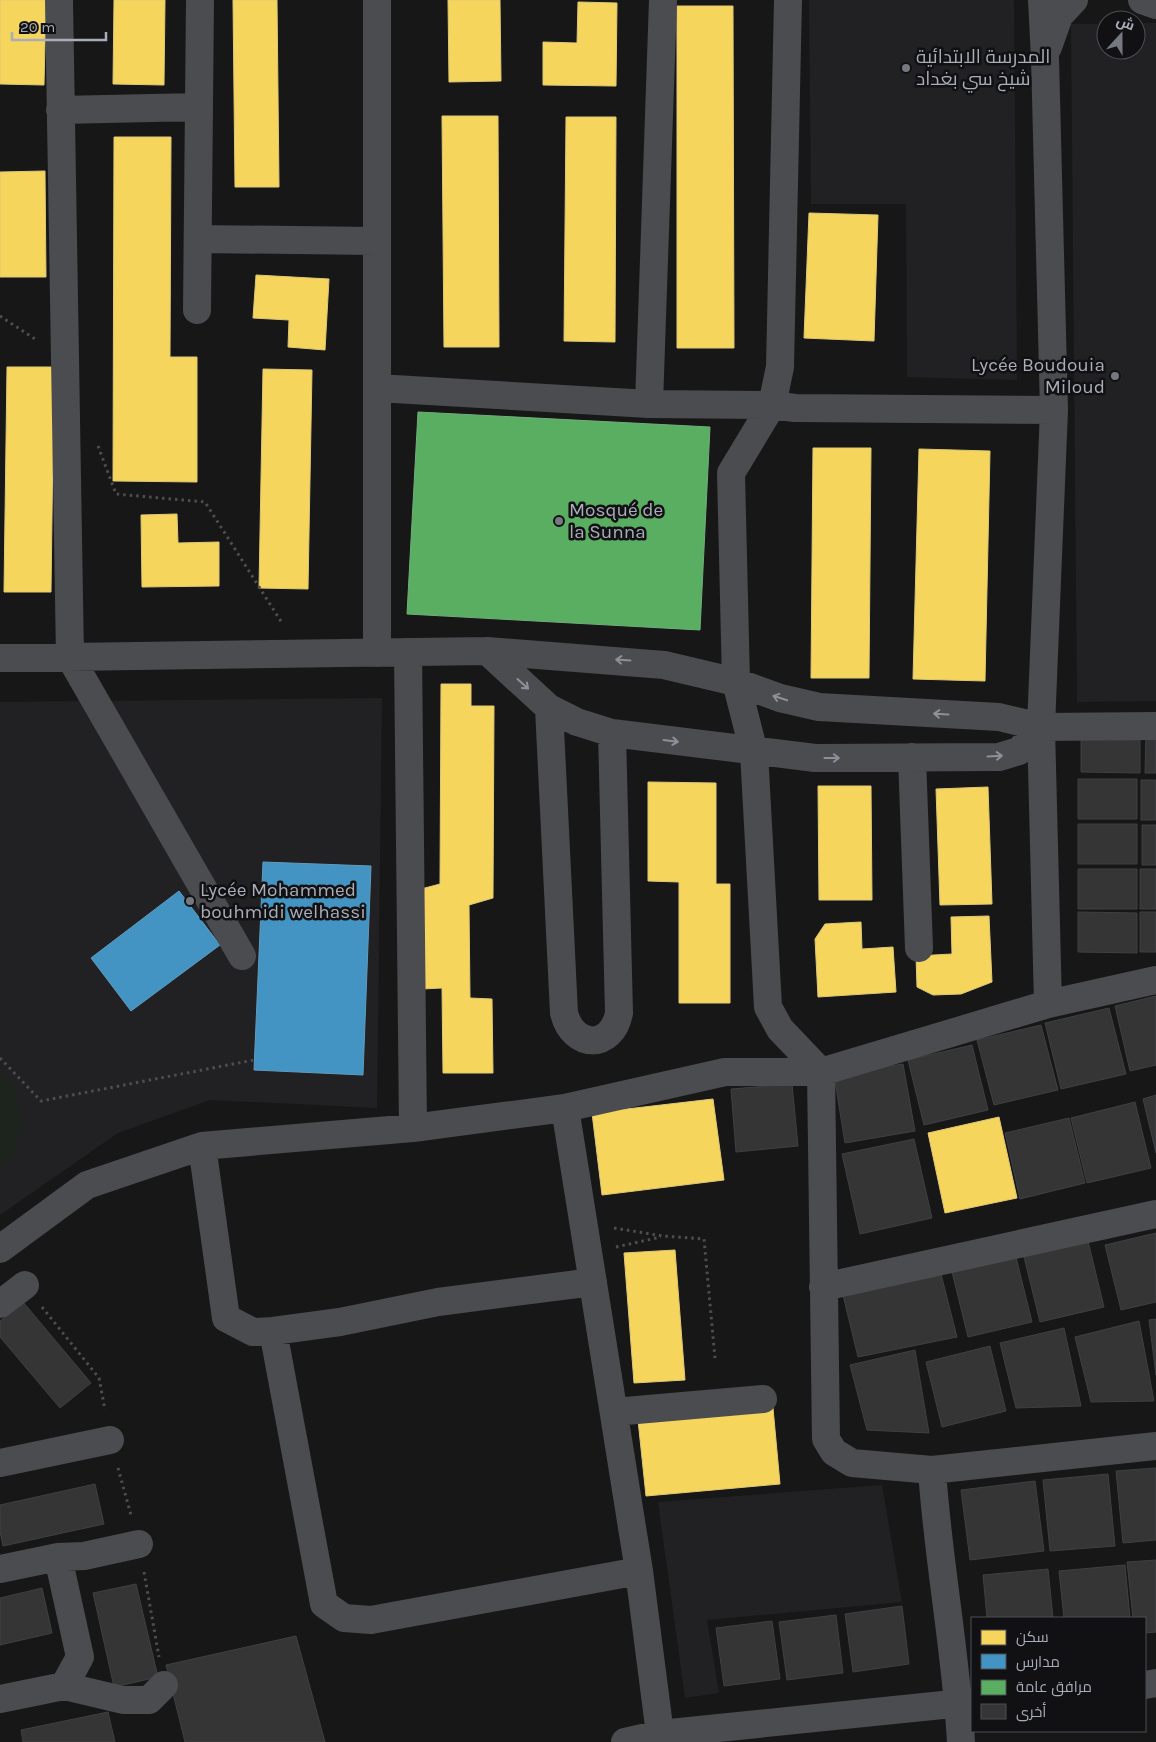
<svg xmlns="http://www.w3.org/2000/svg" width="1156" height="1742" font-family="Karla,Cairo,sans-serif">
<rect width="100%" height="100%" fill="#171717"/>
<path fill="#212123" d="M809,0h205l3,380 -110,-3 -1,-173h-95z
M1136,23h20v678l-79,1 -6,-678h35v26h30z
M382,698l-5,410 -167,-8 -92,33 -118,82v-513z
M882,1485l20,117 -195,18 12,73 -34,5 -27,-196z"/>
<path fill="#1d241e" d="M0,1068l14,19 10,37 -15,40 -9,6z"/>
<path fill="#f6d55c" stroke="#dfc978" d="M0,0h46l-2,85 -44,-1z
M114,0h51l-1,85 -51,-1z
M233,0h44l2,187h-44z
M448,0h52l1,81 -52,1z
M578,2l39,1 -1,83 -73,-1v-43l34,1z
M677,6h56l1,342h-57z
M442,116h56l1,231h-55z
M566,117h50l-1,225 -51,-1z
M114,137h57l-1,220h27v125l-84,-1z
M45,171l1,106h-46v-105z
M809,213l69,2 -4,126 -70,-3z
M256,275l73,4 -4,71 -37,-3 1,-27 -36,-2z
M7,367h47l-3,225h-47z
M263,369l49,1 -4,219 -49,-1z
M813,448h58l-2,230h-58z
M919,449l71,2 -5,230 -72,-2z
M177,514l1,29 41,-1v44l-77,1 -1,-72z
M441,684h30v22h23l-1,192 -24,7 1,93 22,1 1,74h-50l-1,-85 -20,1 -1,-100 19,-5z
M648,782l68,1v101h14v119h-51v-121l-31,-1z
M818,786h53l1,114h-53z
M988,787l4,117 -52,1 -4,-116z
M989,916l3,66 -31,12 -28,1 -16,-8 -1,-31 36,-2 -1,-37z
M861,922l1,27 31,-2 3,45 -78,5 -3,-58 10,-15z
M713,1099l11,81 -122,15 -10,-82z
M999,1117l18,81 -72,15 -17,-80z
M675,1250l10,130 -51,3 -10,-130z
M773,1408l7,76 -134,12 -8,-76z"/>
<path fill="#4393c3" stroke="#619bc0" d="M263,862l108,4 -8,209 -109,-5z
M179,891l41,54 -89,66 -40,-53z"/>
<path fill="#5aae61" stroke="#71ae7b" d="M418,412l292,15 -10,203 -293,-16z"/>
<path fill="#353536" stroke="#3f4043" d="M1081,733h59v40l-59,-1z
M1146,733h10v40h-11z
M1078,779h59v40h-59z
M1141,780h15v40h-15z
M1078,824h59v40h-59z
M1142,825h14v40h-14z
M1078,869h59v40h-59z
M1140,869h16v40h-16z
M1078,912l59,1v40l-59,-1z
M1140,912h16v40h-16z
M1156,996v69l-26,6 -15,-65z
M1109,1008l17,66 -65,15 -16,-66z
M1041,1025l17,65 -64,15 -17,-65z
M972,1045l16,65 -64,15 -16,-65z
M903,1064l12,67 -70,12 -11,-68z
M792,1084l6,62 -62,6 -5,-63z
M1156,1095v58l-13,-54z
M1135,1102l16,66 -64,15 -16,-65z
M1069,1118l16,65 -65,16 -15,-66z
M914,1139l18,79 -72,16 -18,-80z
M1156,1233v69l-35,8 -16,-65z
M1088,1241l16,66 -64,15 -16,-65z
M1016,1257l16,65 -64,15 -16,-65z
M941,1274l16,63 -99,20 -16,-66z
M23,1302l68,81 -31,25 -60,-71v-16z
M1156,1319v56l-7,-55z
M1139,1321l15,80 -63,1 -16,-65z
M1064,1328l17,78 -65,2 -16,-65z
M990,1346l16,65 -64,16 -16,-65z
M915,1350l14,83 -62,-3 -17,-65z
M1156,1468v72l-33,3 -7,-72z
M1108,1474l7,72 -65,5 -7,-71z
M1035,1481l9,70 -74,9 -9,-70z
M95,1484l9,40 -101,22 -3,-15v-26z
M1156,1560v72l-11,1v-15h-12l-6,-56z
M1125,1565l5,53h-66l-5,-47z
M1048,1569l5,49h-66l-4,-43z
M136,1584l22,93 -44,10 -21,-94z
M42,1588l10,45 -52,12v-47z
M902,1606l7,58 -56,8 -8,-58z
M836,1615l7,58 -56,7 -8,-58z
M772,1621l8,58 -56,7 -8,-58z
M296,1636l29,106h-140l-19,-77z
M108,1712l7,30h-92l-2,-12z"/>
<g fill="none" stroke-linecap="round" stroke-linejoin="round">
<path stroke="#4d4e52" stroke-width="3" stroke-dasharray="2.5 4" stroke-linecap="butt" d="M0,316l35,23
M98,446l18,48 89,8 77,121
M0,1058l41,43 213,-41
M614,1228l49,8 41,3 11,119
M616,1247l45,-10
M42,1307l57,71 6,32
M118,1468l13,47
M144,1572l15,85"/>
<path stroke="#4b4c50" stroke-width="28" d="M59,0l11,657 172,299
M788,0l-8,367 -8,38 -41,68 5,209 18,70 14,255 12,22 41,43 5,367 8,13 18,11 80,7 224,-24
M1042,0l3,58 9,352 -13,317 7,277
M1142,0l14,5
M1048,47l11,-31 15,-16
M60,110l138,-3
M199,239l177,2
M197,310l3,-310
M377,388l272,16 123,1 23,3 259,2
M649,404l14,-404
M487,651l62,57 28,14 35,11 203,25 184,-1 20,-6 22,-24
M408,652l5,476
M377,653v-653
M0,658l487,-7 177,14 72,17 44,16 39,9 180,10 42,10 115,-1
M549,708l15,305c9,36 48,37 55,0l-7,-280
M912,757l7,191
M565,1108l74,463 21,163
M202,1146l24,172 27,14 20,-1 67,-9 98,-20 155,-20
M0,1249l87,-64 115,-39 211,-18 152,-20 160,-36h96l227,-68 108,-24
M823,1287l333,-73
M0,1304l25,-19
M273,1331l51,273 20,14 27,2 268,-49
M614,1412l149,-13
M0,1463l110,-23
M932,1470c6,91 24,181 29,272
M0,1569l58,-12
M1145,1685l11,-2
M64,1686l59,14h26l15,-15
M0,1699l64,-13 16,-29 -22,-100 26,-1 55,-12
M625,1742l35,-8 312,-32"/>
</g>
<defs><path id="oneway-shaft" d="M-6 0H5M1.5-3L5.5 0L1.5 3" fill="none" stroke-width="1.6" stroke-linecap="round" stroke-linejoin="round" transform="scale(1.25)"/></defs>
<g stroke="#8c9099">
<use href="#oneway-shaft" transform="translate(623 660) rotate(-176)"/>
<use href="#oneway-shaft" transform="translate(523 684) rotate(42)"/>
<use href="#oneway-shaft" transform="translate(780 698) rotate(-162)"/>
<use href="#oneway-shaft" transform="translate(941 714) rotate(-177)"/>
<use href="#oneway-shaft" transform="translate(671 741) rotate(7)"/>
<use href="#oneway-shaft" transform="translate(995 756) rotate(-3)"/>
<use href="#oneway-shaft" transform="translate(832 758)"/>
</g>
<g fill="#757880" stroke="#111113" stroke-width="2">
<circle cx="906" cy="68" r="5"/>
<circle cx="1115" cy="376" r="5"/>
<circle cx="559" cy="521" r="5"/>
<circle cx="190" cy="901" r="5"/>
</g>
<g text-anchor="middle" dominant-baseline="central" stroke-width="5" stroke-linejoin="round" paint-order="stroke">
<g font-size="19" fill="#a8adb8" stroke="#111113" text-anchor="start">
<text x="916" y="57">المدرسة الابتدائية<tspan x="916" dy="22">شيخ سي بغداد</tspan></text>
<text x="1105" y="365" text-anchor="end">Lycée Boudouia<tspan x="1105" dy="22">Miloud</tspan></text>
<text x="569" y="510">Mosqué de<tspan x="569" dy="22">la Sunna</tspan></text>
<text x="200" y="890">Lycée Mohammed<tspan x="200" dy="22">bouhmidi welhassi</tspan></text>
</g>
</g>
<rect x="971" y="1617" width="175" height="115" fill="#111113" stroke="#4d4f55"/>
<rect x="981" y="1630" width="25" height="15" fill="#f6d55c" stroke="#4d4f55"/>
<text x="1016" y="1642" font-size="15" fill="#a8adb8">سكن</text>
<rect x="981" y="1654" width="25" height="15" fill="#4393c3" stroke="#4d4f55"/>
<text x="1016" y="1667" font-size="15" fill="#a8adb8">مدارس</text>
<rect x="981" y="1680" width="25" height="15" fill="#5aae61" stroke="#4d4f55"/>
<text x="1016" y="1692" font-size="15" fill="#a8adb8">مرافق عامة</text>
<rect x="981" y="1704" width="25" height="15" fill="#353536" stroke="#4d4f55"/>
<text x="1016" y="1717" font-size="15" fill="#a8adb8">أخرى</text>
<g transform="translate(1121 35) rotate(21)"><circle r="24" fill="#111113" stroke="#4d4f55"/>
<path d="M0-4L9 19L0 12L-9 19Z" fill="#757880"/>
<text y="-8" font-size="14" font-weight="bold" text-anchor="middle" fill="#a8adb8">ش</text>
</g>
<path d="M12 32v8h94v-8" fill="none" stroke="#a8adb8" stroke-width="2.5"/>
<text x="20" y="32" font-size="15" fill="#a8adb8" stroke="#111113" stroke-width="4" paint-order="stroke">20 m</text>
</svg>
